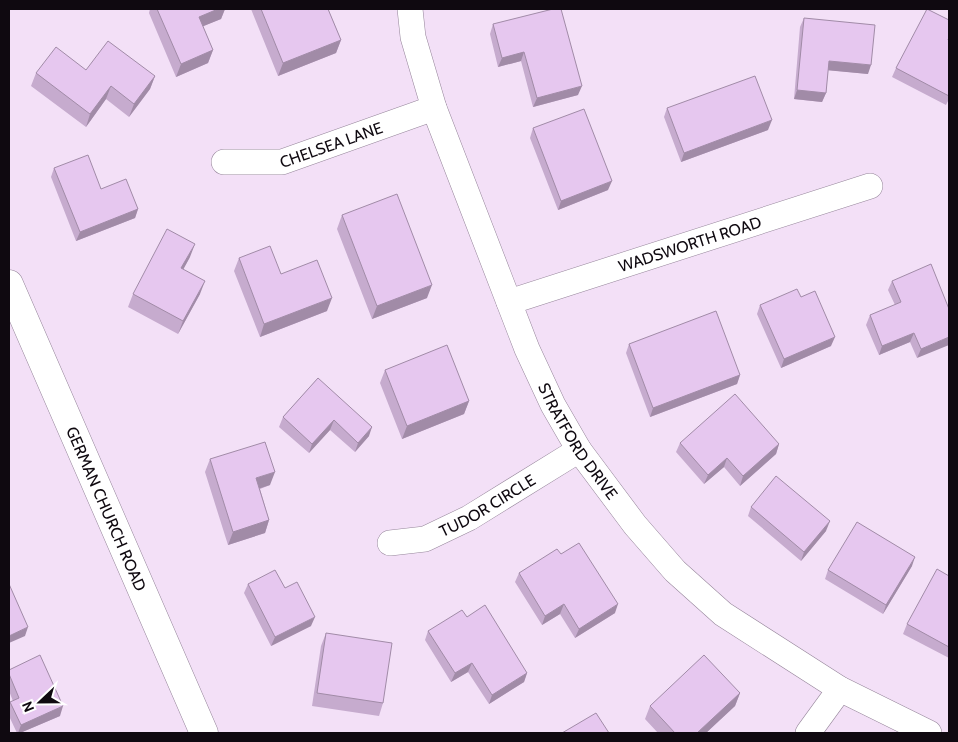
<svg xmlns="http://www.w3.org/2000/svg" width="958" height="742" font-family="Cabin,sans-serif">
<rect width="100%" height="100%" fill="#f3e0f7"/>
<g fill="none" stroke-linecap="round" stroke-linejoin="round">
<defs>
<g id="minor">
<path id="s1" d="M410,9l3,28 21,71 93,241 26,56 26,45 56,75 40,46 48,43 117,75 89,44"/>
<path id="s2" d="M224,162h58l152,-54"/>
<path id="s3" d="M509,302l361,-116"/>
<path id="s4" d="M390,543l35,-4 44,-21 110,-68"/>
<path d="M808,733l32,-44"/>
</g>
<g id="tertiary">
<path id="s5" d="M9,284l195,449"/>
</g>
</defs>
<use href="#minor" stroke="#96869b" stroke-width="26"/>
<use href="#tertiary" stroke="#96869b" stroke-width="29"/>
<use href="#minor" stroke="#fff" stroke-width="25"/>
<use href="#tertiary" stroke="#fff" stroke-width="28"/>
</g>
<path fill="#c6abce" d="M150,9h75l-4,10 -18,7 10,24 -5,13 -32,14 -27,-64z
M251,9h77l13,31 -5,13 -58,23z
M804,18l64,56 -40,-4 -2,23 -4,9 -28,-3 6,-72z
M949,20v79l-3,6 -54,-28 4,-9z
M493,24l85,71 -45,12 -12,-46 -23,6 -8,-33z
M86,70l69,6 -5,13 -21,28 -23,-18 -20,28 -55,-41 5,-13z
M667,108l101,22 -87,32 -17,-45z
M533,128l75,62 -50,20 -28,-72z
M54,168l47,21 37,20 -3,9 -59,23 -25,-64z
M342,215l85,83 -55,21 -35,-90z
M190,257l-7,12 17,25 -22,40 -50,-27 5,-13z
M239,258l42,16 46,37 -67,26 -26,-66z
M892,281l57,28 -32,49 -7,-16 -31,13 -13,-30 4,-10 25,-10 -7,-15z
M801,297l30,49 -50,22 -24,-54 3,-9z
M629,344l111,31 -3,9 -87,33 -24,-64z
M385,370l84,31 -5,13 -62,25 -22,-56z
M318,378l51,58 -14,16 -25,-22 -21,23 -30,-26 4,-10z
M680,443l99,1 -3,10 -36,32 -16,-19 -20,17 -28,-32z
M210,459l60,26 -10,4 9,31 -4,13 -37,12 -23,-73z
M751,507l75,24 -25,30 -53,-45z
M561,554l54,59 -40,25 -15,-24 -18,11 -27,-43 4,-9z
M912,566l-29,48 -58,-35 3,-9z
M949,576v82l-46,-24 4,-10z
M248,584l37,4 26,38 -40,20 -27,-53z
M467,617l60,56 -3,9 -35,22 -21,-32 -17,10 -26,-42 3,-9z
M326,633l57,70 -4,13 -67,-10 9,-60z
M9,670l51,46 -40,17h-3l-8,-17v-10l1,-4 3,-1 -4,-10z
M740,693l-5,13 -29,27h-48l-13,-14 5,-13z"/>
<path fill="#a18ba7" d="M218,9h7l-4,10 -27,11 5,-13z
M341,40l-5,13 -58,23 5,-13z
M213,50l-5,13 -32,14 5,-13z
M524,52l-3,9 -23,6 4,-9z
M829,61l42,4 -3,9 -43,-4z
M155,76l-5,13 -21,28 5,-13z
M111,86l-5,13 -20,28 4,-13z
M582,86l-4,9 -45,12 4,-9z
M797,90l29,3 -4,9 -28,-3z
M772,120l-4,10 -87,32 3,-9z
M612,181l-4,9 -50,20 3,-9z
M138,209l-3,9 -59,23 4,-9z
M195,244l-5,13 -13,24 4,-13z
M205,281l-5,13 -22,40 5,-13z
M432,285l-5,13 -55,21 5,-13z
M332,298l-5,13 -67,26 4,-13z
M914,333l-4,9 -31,13 3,-9z
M835,337l-4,9 -50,22 3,-9z
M949,337v8l-32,13 4,-9z
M740,375l-3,9 -87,33 3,-9z
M469,401l-5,13 -62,25 5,-13z
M334,420l-4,10 -21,23 3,-9z
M372,427l-3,9 -14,16 3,-9z
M779,444l-3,10 -36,32 3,-10z
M727,458l-3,9 -20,17 4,-9z
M275,472l-5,13 -18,6 4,-13z
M269,520l-4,13 -37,12 5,-13z
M830,521l-4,10 -25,30 3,-9z
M915,557l-3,9 -29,48 3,-9z
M564,604l-4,10 -18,11 3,-9z
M618,604l-3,9 -40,25 4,-9z
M315,617l-4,9 -40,20 4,-9z
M28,627l-3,9 -16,7v-7z
M472,663l-4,9 -17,10 4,-9z
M527,673l-3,9 -35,22 3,-9z
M740,693l-5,13 -29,27h-9z
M63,706l-3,10 -40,17h-2l3,-8z"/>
<path fill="#e6c7ef" stroke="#a18ba7" d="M157,9h61l-19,8 14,33 -32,14z
M261,9h67l13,31 -58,23z
M553,9h8l21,77 -45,12 -13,-46 -22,6 -9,-34z
M927,9l22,11v17l-1,3 1,1v55l-53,-28z
M804,18l71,7 -4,40 -42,-4 -3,32 -29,-3z
M108,41l47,35 -21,28 -23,-18 -21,28 -54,-41 20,-26 30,23z
M755,76l17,44 -88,33 -17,-45z
M584,109l28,72 -51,20 -28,-73z
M88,155l13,34 25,-10 12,30 -58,23 -26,-64z
M397,194l35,91 -55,21 -35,-91z
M167,229l28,15 -14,24 24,13 -22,40 -50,-27z
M270,246l11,28 36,-14 15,38 -68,26 -25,-66z
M931,264l18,45v28l-28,12 -7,-16 -32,13 -12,-31 31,-13 -9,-21z
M797,289l4,8 14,-6 20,46 -51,22 -24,-54z
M716,311l24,64 -87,33 -24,-64z
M447,345l22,56 -62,25 -22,-56z
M318,378l54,49 -14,16 -24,-23 -22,24 -29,-27z
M735,394l44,50 -36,32 -16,-18 -19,17 -28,-32z
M265,442l10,30 -19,6 13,42 -36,12 -23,-73z
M776,476l54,45 -26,31 -53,-45z
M857,522l58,35 -29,48 -58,-35z
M579,543l39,61 -39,25 -15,-25 -19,12 -26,-43 38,-24 4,5z
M937,569l12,7v71l-42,-23z
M275,570l10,18 12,-6 18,35 -40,20 -27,-53z
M9,584l19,43 -19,9z
M485,605l42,68 -35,22 -20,-32 -17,10 -27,-42 34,-21 5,7z
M326,633l66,10 -9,60 -66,-10z
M40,655l23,51 -42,19 -11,-23 9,-4 -10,-24v-4z
M704,655l36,38 -43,40h-22l-25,-27z
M596,713l13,20h-47z"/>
<g text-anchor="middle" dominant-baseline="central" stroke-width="4" stroke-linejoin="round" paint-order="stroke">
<g font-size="16" fill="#0f0910" stroke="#fff">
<text stroke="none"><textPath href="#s2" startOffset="110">CHELSEA LANE</textPath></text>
<text stroke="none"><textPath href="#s3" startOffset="190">WADSWORTH ROAD</textPath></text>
<text stroke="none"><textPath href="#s1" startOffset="466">STRATFORD DRIVE</textPath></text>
<text stroke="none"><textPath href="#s4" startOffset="106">TUDOR CIRCLE</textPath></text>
<text stroke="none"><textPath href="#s5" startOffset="245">GERMAN CHURCH ROAD</textPath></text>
</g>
</g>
<rect width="958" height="742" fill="none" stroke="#0f0910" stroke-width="20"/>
<g transform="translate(40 702) rotate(248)" stroke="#ffffff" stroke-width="4" paint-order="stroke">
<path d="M0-4L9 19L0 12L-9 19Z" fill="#0f0910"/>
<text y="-8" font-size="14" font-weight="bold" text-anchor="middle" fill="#0f0910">N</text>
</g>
</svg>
